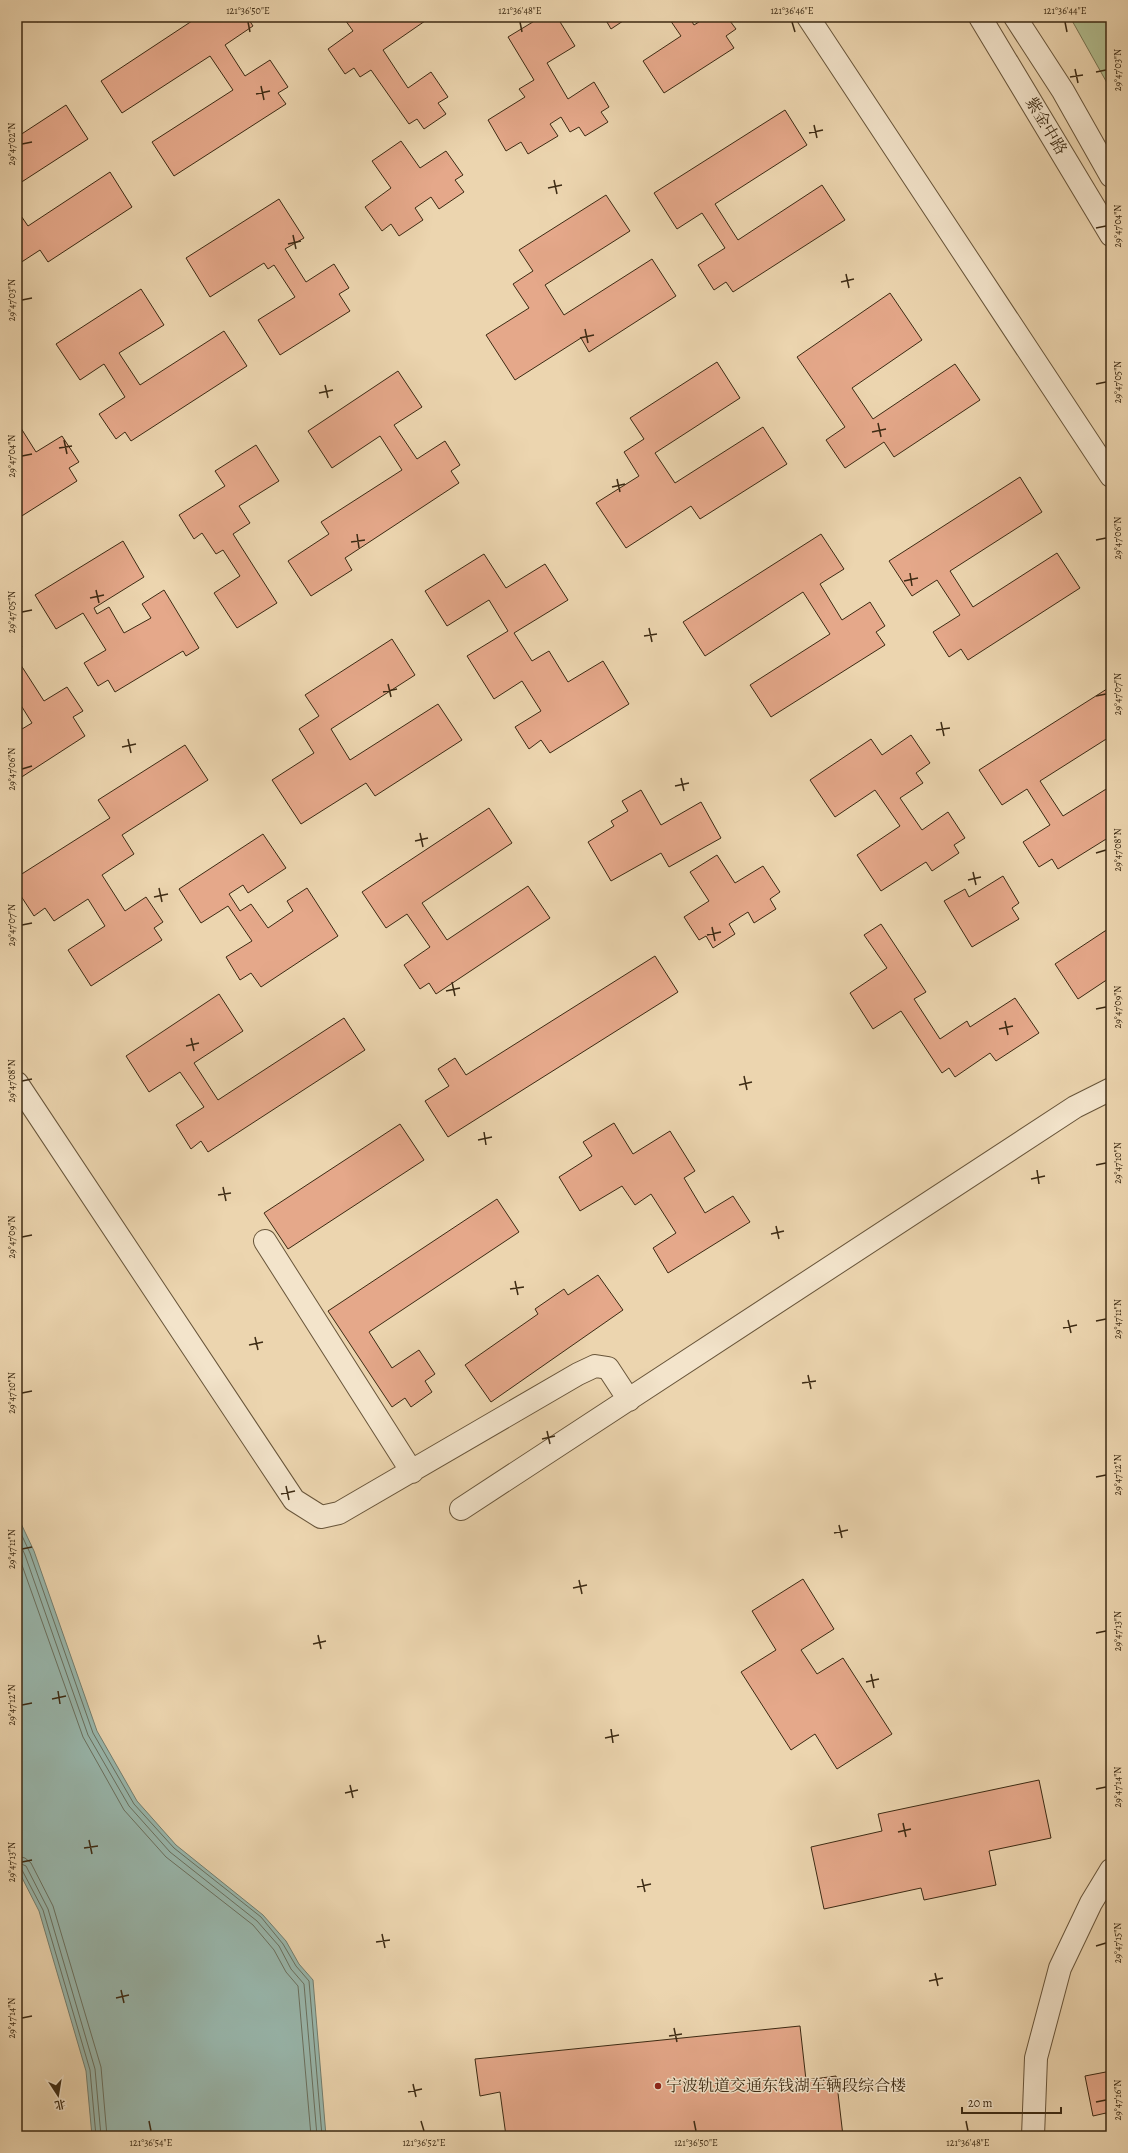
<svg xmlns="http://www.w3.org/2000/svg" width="1128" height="2153" font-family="Alegreya,'Noto Serif SC',serif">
<rect width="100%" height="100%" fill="#ecd5af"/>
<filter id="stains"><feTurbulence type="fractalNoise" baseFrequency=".005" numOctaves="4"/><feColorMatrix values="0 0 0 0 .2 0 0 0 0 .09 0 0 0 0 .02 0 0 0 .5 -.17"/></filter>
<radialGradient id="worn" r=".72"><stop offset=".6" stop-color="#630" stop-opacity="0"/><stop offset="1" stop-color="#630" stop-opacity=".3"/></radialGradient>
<path fill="#b2be90" stroke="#777452" d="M1070,17h41v73z"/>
<path fill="#99b8ae" stroke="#747f70" d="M17,1515l17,36 63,180 40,70 39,44 87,70 23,26 13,23 14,16 13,156h-234l-6,-65 -47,-160 -22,-43z"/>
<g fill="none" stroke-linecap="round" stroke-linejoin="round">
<path stroke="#6a7160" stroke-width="1" d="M17,1525l13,28 63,180 41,71 40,44 87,69 22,27 13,22 13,15 13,155
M17,1537l8,18 63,180 41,71 41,46 87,69 22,25 12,23 13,15 13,152
M17,1551l66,186 41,73 42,47 87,68 21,25 12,22 12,14 13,150
M17,1856l8,2 6,5 22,43 48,161 6,69
M17,1862l9,4 22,43 47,160 6,67
M17,1867l5,3 21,40 47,160 6,66"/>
</g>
<path fill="#e5a88a" stroke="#3c2a13" d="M33,17h11l-7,5z
M198,17h49l6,9 -28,19 20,31 25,-16 18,27 -10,6 8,11 -112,72 -22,-34 81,-52 -23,-34 -88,57 -21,-32z
M343,17h80l2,4 -42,29 25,38 23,-16 17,25 -10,6 8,11 -22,15 -7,-10 -8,5 -38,-54 -11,7 -6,-9 -9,6 -17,-25 25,-18z
M541,17h16l18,29 -28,17 21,36 26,-17 15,25 -8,5 7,10 -23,14 -6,-9 -9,5 -9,-15 -11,7 8,12 -30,18 -7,-12 -15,9 -18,-31 37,-23 -6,-8 15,-9 -26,-43z
M604,17h25l-18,12z
M668,17h21l5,8 13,-8h20l9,12 -10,7 8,12 -70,45 -21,-32 38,-25z
M66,105l22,34 -71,46v-48z
M785,110l22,35 -92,59 23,36 84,-55 23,35 -112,72 -7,-10 -12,8 -16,-25 27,-17 -23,-35 -25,16 -23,-36z
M401,141l19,27 26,-17 17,24 -8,5 9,12 -25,17 -8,-12 -16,11 8,12 -24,16 -8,-12 -9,7 -17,-24 26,-19 -19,-27z
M110,172l22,35 -84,55 -8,-12 -23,15v-55l11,16z
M606,195l24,36 -85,54 19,30 88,-56 24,37 -87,56 -8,-14 -66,42 -29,-45 43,-27 -16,-24 20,-13 -14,-21z
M279,199l25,39 -19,11 21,33 28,-18 15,24 -10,6 11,17 -70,44 -22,-35 37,-23 -21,-32 -6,4 -4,-6 -54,34 -24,-39z
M141,289l23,36 -45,28 21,32 84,-54 23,35 -116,75 -6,-9 -9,7 -17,-25 26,-17 -21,-33 -24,16 -24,-36z
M890,293l32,47 -70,48 21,31 82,-55 25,36 -86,57 -10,-15 -39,26 -19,-28 19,-13 -48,-70z
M717,362l23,36 -85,55 20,30 88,-56 24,37 -87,55 -9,-13 -65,42 -30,-45 43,-27 -15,-24 20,-13 -14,-21z
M398,371l24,36 -28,18 23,34 28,-18 15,24 -9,6 8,12 -114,75 7,12 -41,26 -23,-35 41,-27 -8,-12 81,-52 -22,-34 -48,32 -24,-37z
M19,425l17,27 26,-16 17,26 -10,6 8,13 -60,38v-49l4,-3 -4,-6v-35z
M256,445l23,36 -40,25 11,17 -17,11 44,69 -40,25 -23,-35 26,-17 -17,-26 -7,4 -14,-21 -8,6 -15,-24 46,-29 -10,-15z
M1020,477l22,35 -92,59 23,36 84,-54 23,35 -112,72 -7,-11 -12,8 -16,-25 27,-17 -23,-35 -25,16 -23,-35z
M821,534l23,35 -24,15 22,36 28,-18 15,24 -9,6 9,13 -114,72 -21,-32 80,-51 -27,-42 -98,64 -22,-34z
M123,541l21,36 -50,31 3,6 12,-7 15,26 27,-15 -9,-14 22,-14 35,58 -13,8 -3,-5 -68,41 -7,-12 -10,6 -14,-23 22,-13 -23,-37 -27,16 -21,-34z
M484,554l22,34 39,-24 23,36 -54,33 18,28 17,-10 19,31 35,-21 26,43 -79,49 -9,-13 -12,9 -14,-22 26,-16 -19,-30 -28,18 -27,-43 41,-25 -19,-31 -42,26 -22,-35z
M392,639l23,36 -84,54 19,31 88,-56 24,36 -87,56 -9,-13 -65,41 -29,-44 42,-27 -15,-24 20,-13 -14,-21z
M17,640l5,7 -5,3z
M17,659l27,42 23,-14 16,24 -10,6 12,19 -68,44v-48l15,-9 -15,-24z
M1110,687l1,49 -71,45 23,35 48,-30v50l-53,33 -6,-10 -13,8 -16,-25 27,-17 -23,-36 -25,16 -23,-35z
M911,735l19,28 -14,10 7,10 -23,15 22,32 26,-18 17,26 -11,7 5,8 -27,18 -6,-9 -45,29 -24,-36 43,-29 -25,-36 -40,27 -25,-37 61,-41 11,16z
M185,745l23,35 -86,55 12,19 -32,21 23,36 21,-14 17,25 -9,6 8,12 -71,46 -23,-36 37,-24 -17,-27 -34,22 -9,-13 -11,8 -17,-26v-13l93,-59 -12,-18z
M641,790l20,35 40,-23 20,36 -52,29 -8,-14 -50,28 -23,-39 26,-16 -3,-5 17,-10 -6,-10z
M489,808l23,35 -90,60 25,37 81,-54 22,32 -114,76 -7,-11 -9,6 -16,-24 26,-18 -23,-33 -21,14 -24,-36z
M263,834l23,34 -38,25 -5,-8 -14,9 11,17 11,-7 17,24 25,-17 -6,-10 20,-13 31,48 -77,51 -10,-14 -11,7 -14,-23 26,-16 -24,-35 -27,17 -22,-34z
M717,855l18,28 28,-17 17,26 -10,7 6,10 -22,14 -6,-11 -19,12 6,10 -22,14 -7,-12 -7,4 -15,-23 25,-16 -19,-29z
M1003,876l16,27 -7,5 7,11 -47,28 -28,-46 21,-12 4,8z
M881,924l45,68 -12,7 26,40 27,-18 3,6 45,-29 24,35 -43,28 -6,-8 -35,24 -6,-9 -7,5 -41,-62 -28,18 -23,-36 37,-25 -23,-33z
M1111,927v50l-33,22 -23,-35z
M655,956l23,36 -230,145 -23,-36 24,-15 -11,-17 17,-11 11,17z
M219,994l24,37 -49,32 24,37 126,-82 21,32 -157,102 -7,-11 -10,8 -15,-24 28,-18 -24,-35 -31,20 -23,-36z
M614,1123l19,31 37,-23 25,40 -11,7 21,35 28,-17 17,26 -82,51 -15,-25 23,-15 -25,-39 -16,11 -13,-19 -42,25 -21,-34 33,-21 -9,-14z
M400,1124l24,36 -136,89 -24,-36z
M497,1199l22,33 -150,100 23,36 27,-18 16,24 -10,7 7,11 -21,15 -6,-9 -13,9 -64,-96z
M598,1275l25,35 -132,92 -26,-37 73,-51 -3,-5 29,-20 4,6z
M803,1579l31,50 -33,21 16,24 26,-16 49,76 -55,35 -22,-35 -24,16 -50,-78 35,-22 -24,-39z
M1039,1780l12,58 -62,13 7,34 -72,15 -3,-12 -97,21 -13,-62 71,-16 -4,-17z
M800,2026l6,54 30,-4 7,60h-217v-2l-120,2 -6,-44 -20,4 -5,-37z
M1111,2071v59h-1l-4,-17 -13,3 -8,-40z"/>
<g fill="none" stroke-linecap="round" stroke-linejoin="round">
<defs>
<path id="minor" d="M808,17l303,459
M980,17l131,218
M1015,17l48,74 48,85
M17,1083l277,417 27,17 18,-4 239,-139 17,-8 13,2 21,32
M265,1241l147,231
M461,1509l614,-402 36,-18
M1033,2136l3,-78 24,-90 31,-65 20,-33"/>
</defs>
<use href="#minor" stroke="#68553a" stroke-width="24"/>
<use href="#minor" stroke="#f3e4cb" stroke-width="22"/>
</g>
<path fill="none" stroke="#3c2a13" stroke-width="1.5" d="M248,22l2,10M520,22l2,10M792,22l3,10M1065,22l2,10M1075,69l3,14M1096,72l10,-2M1070,77l13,-2M261,86l3,14M256,94l14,-3M814,125l3,13M809,133l14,-3M22,144l10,-2M554,180l3,14M548,188l14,-3M1096,228l10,-2M293,235l3,14M288,244l13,-3M846,274l3,14M841,282l13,-3M22,300l10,-2M585,329l3,14M580,338l14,-3M1096,384l10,-2M325,385l3,13M319,393l14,-3M878,423l3,14M872,432l14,-3M64,440l3,14M59,448l13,-2M22,456l10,-2M617,479l3,13M612,487l13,-3M357,534l2,14M1096,540l10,-2M351,542l14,-2M910,573l2,13M904,581l14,-3M96,590l3,13M90,598l14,-3M22,612l10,-2M649,628l3,14M644,636l13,-2M388,684l3,13M383,692l14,-3M1096,696l10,-2M941,722l3,14M936,730l14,-2M128,739l3,14M122,747l14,-3M22,769l10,-3M681,778l3,13M675,786l14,-3M420,833l3,14M415,841l13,-3M1096,853l10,-3M973,872l3,13M968,880l13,-3M159,888l3,14M154,897l14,-3M22,925l10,-2M712,927l3,14M707,935l14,-3M452,982l3,14M446,991l14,-3M1096,1009l10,-2M1005,1021l3,14M999,1029l14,-3M191,1038l3,13M186,1046l13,-3M744,1076l3,14M22,1081l10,-2M739,1085l13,-3M484,1132l2,13M478,1140l14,-3M1096,1165l10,-2M1037,1170l2,14M1031,1179l14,-3M223,1187l3,14M218,1195l13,-2M776,1226l3,13M771,1234l13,-3M22,1237l10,-2M515,1281l3,14M510,1289l14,-2M1068,1320l3,13M1096,1321l10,-2M1063,1328l14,-3M255,1337l3,13M249,1345l14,-3M808,1375l3,14M802,1383l14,-2M22,1393l10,-2M547,1431l3,13M542,1439l13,-3M1096,1477l10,-2M286,1486l3,14M281,1494l14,-3M839,1525l3,13M834,1533l14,-3M22,1549l10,-2M579,1580l3,14M573,1588l14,-3M1096,1633l10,-2M318,1635l3,14M313,1644l13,-3M871,1674l3,14M866,1682l13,-3M58,1691l2,13M52,1699l14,-3M22,1705l10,-2M611,1729l2,14M605,1738l14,-3M350,1785l3,13M1096,1789l10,-2M345,1793l13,-3M903,1823l3,14M898,1832l13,-3M89,1840l3,14M84,1848l14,-2M22,1862l10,-2M642,1879l3,13M637,1887l14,-3M382,1934l3,14M376,1942l14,-2M1096,1946l10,-3M935,1973l3,13M929,1981l14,-3M121,1990l3,13M116,1998l13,-3M22,2018l10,-2M674,2028l3,14M669,2036l13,-2M413,2084l3,13M408,2092l14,-3M1096,2102l10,-2M149,2121l2,10M421,2121l3,10M694,2121l2,10M966,2121l2,10"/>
<circle fill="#8f2418" stroke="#f3e4cb" stroke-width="1.5" cx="658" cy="2086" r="4"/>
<g text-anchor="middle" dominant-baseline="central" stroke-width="3" stroke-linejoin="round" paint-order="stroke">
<g font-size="16" fill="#3c2a13" stroke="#f3e4cb">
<text transform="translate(1046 126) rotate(59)">紫金中路</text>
</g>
<g font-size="16" fill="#3c2a13" stroke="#f3e4cb" text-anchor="start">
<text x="666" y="2086">宁波轨道交通东钱湖车辆段综合楼</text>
</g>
</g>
<rect width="1128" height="2153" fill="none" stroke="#ecd5af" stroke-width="44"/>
<g transform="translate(58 2095) rotate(168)" stroke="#f3e4cb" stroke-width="3" paint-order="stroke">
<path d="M0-3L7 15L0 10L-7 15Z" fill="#3c2a13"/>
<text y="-6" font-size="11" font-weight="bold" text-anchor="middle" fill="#3c2a13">北</text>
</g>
<path d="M962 2107v6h99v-6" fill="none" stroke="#3c2a13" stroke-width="2"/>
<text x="968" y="2107" font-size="12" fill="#3c2a13" stroke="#f3e4cb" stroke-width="3" paint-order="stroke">20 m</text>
<rect x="22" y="22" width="1084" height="2109" fill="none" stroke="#3c2a13" stroke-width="1.5"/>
<g font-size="10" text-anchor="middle" fill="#3c2a13">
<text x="248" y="14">121°36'50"E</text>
<text x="520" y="14">121°36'48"E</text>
<text x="792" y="14">121°36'46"E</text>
<text x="1065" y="14">121°36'44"E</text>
<text transform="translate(1117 70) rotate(-90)" y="4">29°47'03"N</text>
<text transform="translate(11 144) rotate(-90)" y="4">29°47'02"N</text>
<text transform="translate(1117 226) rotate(-90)" y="4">29°47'04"N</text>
<text transform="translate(11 300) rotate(-90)" y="4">29°47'03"N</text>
<text transform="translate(1117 382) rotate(-90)" y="4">29°47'05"N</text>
<text transform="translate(11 456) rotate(-90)" y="4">29°47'04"N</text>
<text transform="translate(1117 538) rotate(-90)" y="4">29°47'06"N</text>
<text transform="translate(11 612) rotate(-90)" y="4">29°47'05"N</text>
<text transform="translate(1117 694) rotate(-90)" y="4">29°47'07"N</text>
<text transform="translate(11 769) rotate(-90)" y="4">29°47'06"N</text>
<text transform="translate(1117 850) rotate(-90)" y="4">29°47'08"N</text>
<text transform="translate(11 925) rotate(-90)" y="4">29°47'07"N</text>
<text transform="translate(1117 1007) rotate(-90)" y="4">29°47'09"N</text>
<text transform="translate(11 1081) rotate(-90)" y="4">29°47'08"N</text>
<text transform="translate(1117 1163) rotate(-90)" y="4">29°47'10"N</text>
<text transform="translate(11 1237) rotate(-90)" y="4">29°47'09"N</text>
<text transform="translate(1117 1319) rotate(-90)" y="4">29°47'11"N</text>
<text transform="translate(11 1393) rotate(-90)" y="4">29°47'10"N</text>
<text transform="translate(1117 1475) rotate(-90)" y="4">29°47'12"N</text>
<text transform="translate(11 1549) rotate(-90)" y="4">29°47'11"N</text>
<text transform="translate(1117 1631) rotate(-90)" y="4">29°47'13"N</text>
<text transform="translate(11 1705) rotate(-90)" y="4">29°47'12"N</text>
<text transform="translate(1117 1787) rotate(-90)" y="4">29°47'14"N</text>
<text transform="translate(11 1862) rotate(-90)" y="4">29°47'13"N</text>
<text transform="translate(1117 1943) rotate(-90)" y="4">29°47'15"N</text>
<text transform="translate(11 2018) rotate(-90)" y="4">29°47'14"N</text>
<text transform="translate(1117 2100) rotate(-90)" y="4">29°47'16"N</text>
<text x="151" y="2146">121°36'54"E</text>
<text x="424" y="2146">121°36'52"E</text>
<text x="696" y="2146">121°36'50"E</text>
<text x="968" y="2146">121°36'48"E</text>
</g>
<rect width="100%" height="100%" filter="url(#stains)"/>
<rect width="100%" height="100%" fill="url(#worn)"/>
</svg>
